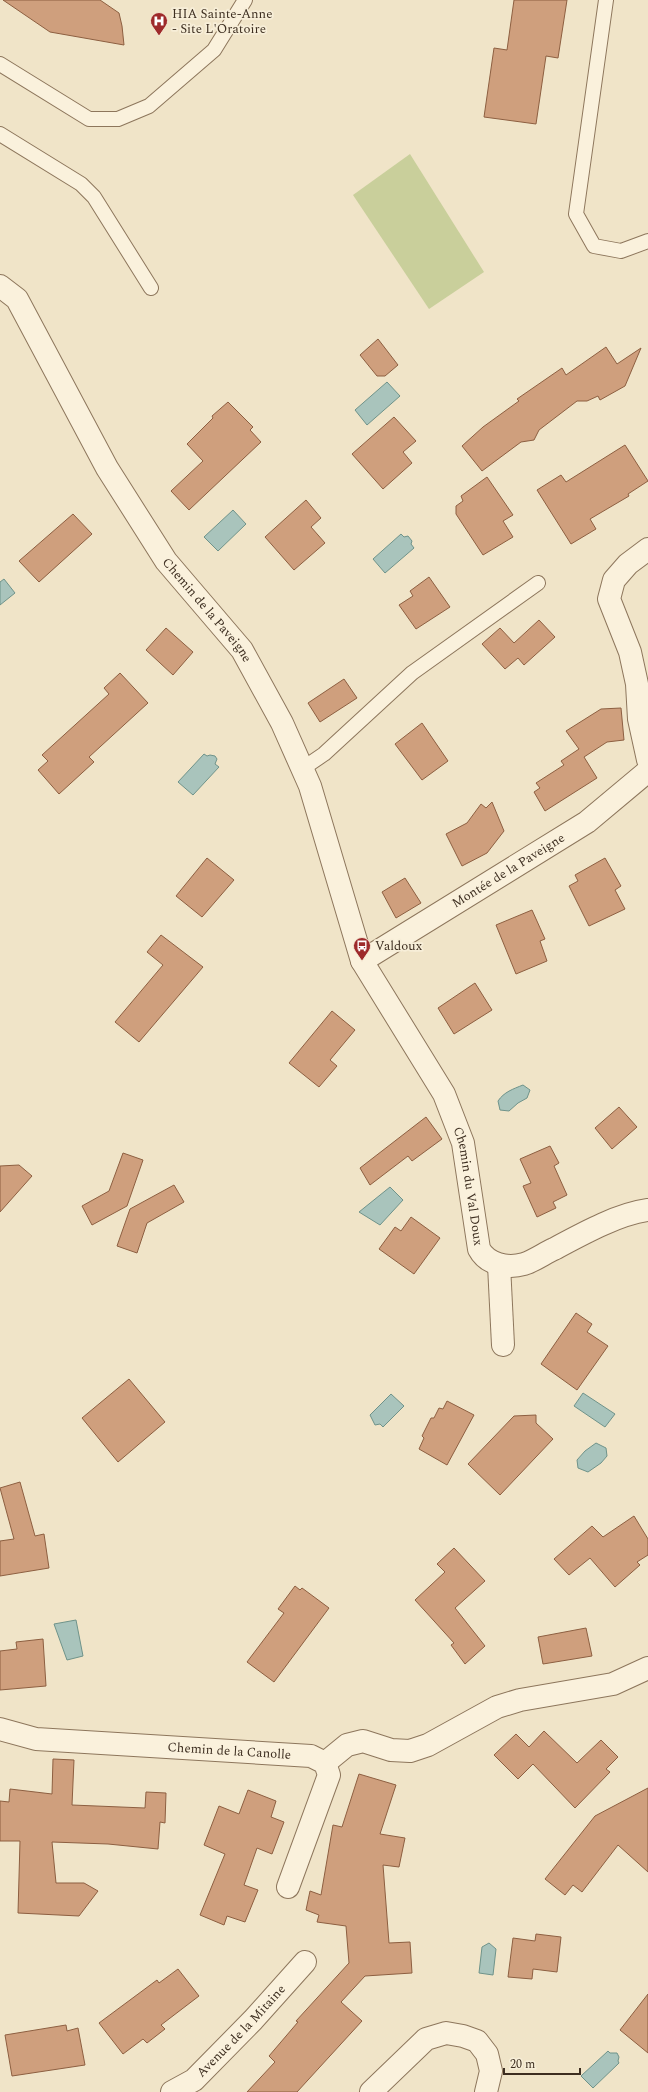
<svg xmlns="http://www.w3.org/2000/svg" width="648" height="2092" font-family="Spectral,serif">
<rect width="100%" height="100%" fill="#f0e4c8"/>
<path fill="#c9cf9b" d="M410,154l74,118 -55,37 -76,-114z"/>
<path fill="#a9c4bc" stroke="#6f938a" d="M387,382l13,14 -33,29 -12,-15z
M233,510l13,14 -28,27 -14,-14z
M401,534l3,3 4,-1 4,5 -1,3 3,4 -29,25 -12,-14z
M4,579l11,14 -15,12v-23z
M204,754l3,2 3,-1 5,1 2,3 -2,5 4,3 -26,28 -15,-13z
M523,1085l7,5 -3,8 -9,5 -9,8 -9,-1 -2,-9c6,-9 15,-12 25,-16z
M390,1187l13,13 -23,25 -21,-13z
M583,1393l32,21 -10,13 -31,-21z
M391,1394l13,12 -21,21 -3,-3 -5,1 -5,-10z
M596,1443l10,5 1,8 -6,7 -13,9 -10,-4 -1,-8 8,-9z
M76,1620l7,36 -16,4 -13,-36z
M489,1943l7,6 -3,26 -14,-2 3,-26z
M608,2051l2,2h7l2,4 -1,4 1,2 -26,25 -12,-12z"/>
<path fill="#cf9f7d" stroke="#8d5f41" d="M3,0h97l19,13 3,13 2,19 -74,-13z
M514,0h53l-9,58 -12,-2 -10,68 -52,-7 10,-69 13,2z
M378,339l20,26 -13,11h-8l-17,-21z
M606,347l11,17 24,-16 -16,38 -25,14 -2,-4 -11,5h-10l-38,29 -5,10 -13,2 -39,29 -20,-25 21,-19 36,-26 -2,-2 45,-31 4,7z
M228,402l25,25 -3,3 11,12 -72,68 -18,-19 32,-30 -16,-17 26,-26 -1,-2z
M394,417l22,24 -13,11 9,11 -29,26 -31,-35z
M625,445l23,36 -20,13 1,2 -39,23 6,10 -25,15 -34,-54 24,-15 5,7z
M487,477l26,38 -10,6 10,16 -30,18 -27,-41v-8l7,-5 -2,-5z
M306,500l15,18 -10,9 14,16 -31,27 -29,-33z
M73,514l19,20 -53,48 -20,-21z
M429,577l21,30 -34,22 -17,-24 14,-9 -3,-5z
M539,620l16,17 -31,28 -6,-7 -13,11 -23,-25 18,-16 14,15z
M166,628l27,24 -20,23 -27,-25z
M120,673l28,30 -59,54 5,5 -35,32 -21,-24 10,-9 -6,-6 67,-61 -5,-6z
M344,679l13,19 -37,24 -12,-19z
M621,708l3,32 -17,2 -23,15 13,21 -52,33 -11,-19 6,-4 -4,-5 28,-18 -3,-4 18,-12 -13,-18 35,-22z
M422,723l26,38 -26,19 -27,-36z
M492,802l12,29 -17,22 -25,13 -16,-32 21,-11 14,-19 5,4z
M207,858l27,22 -32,37 -26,-21z
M605,858l16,28 -6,4 10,19 -36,17 -20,-40 9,-5 -3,-6z
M405,878l16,25 -25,15 -14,-26z
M532,910l13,29 -5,2 7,20 -31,13 -20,-49z
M161,935l42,32 -64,75 -24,-20 48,-57 -16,-13z
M475,983l17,27 -38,24 -16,-26z
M332,1011l23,19 -25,30 7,6 -18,21 -30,-24z
M619,1107l18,20 -25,22 -17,-21z
M426,1117l16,22 -30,22 -4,-5 -38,29 -10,-17z
M550,1146l9,17 -5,3 13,29 -14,7 3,6 -19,9 -14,-31 8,-3 -11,-24z
M123,1153l20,7 -16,46 -35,19 -10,-19 27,-15z
M19,1165l13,11 -32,36v-46z
M174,1185l10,17 -37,21 -10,30 -20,-7 13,-37z
M411,1217l29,21 -26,36 -35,-25 16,-22 6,4z
M576,1313l16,11 -5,8 21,14 -31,44 -36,-26z
M129,1379l36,43 -47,40 -36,-44z
M447,1401l27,14 -27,50 -28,-16 5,-11 -2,-2 9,-18h3l5,-10 4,1z
M536,1415v8l17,16 -53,56 -32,-31 46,-48z
M20,1482l15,54 9,-2 5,34 -49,8v-35l14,-2 -14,-51z
M634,1516l14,23v16l-11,7 3,3 -25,22 -25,-29 -21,17 -15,-16 38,-33 11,11z
M454,1548l31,33 -30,27 30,38 -20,18 -14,-19 3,-2 -39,-43 30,-28 -8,-8z
M295,1586l5,4 2,-2 27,20 -55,74 -27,-20 37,-49 -6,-4z
M586,1628l6,28 -49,8 -5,-27z
M43,1639l3,47 -46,4v-39l17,-2 -1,-7z
M544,1731l33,32 24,-23 17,17 -12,12 4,3 -35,36 -42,-44 -15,15 -24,-24 22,-21 13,13z
M53,1759l21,1 -2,45 73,3 1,-16 20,1 -1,30 -5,-1 -2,27 -50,-5 -56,-2 4,41h28l14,8 -19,25 -61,-3 2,-72h-20v-40l9,1 1,-13 42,5z
M359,1774l37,11 -16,49 25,4 -6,29 -16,-2 6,78 21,-1 2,31 -47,3 -24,26 21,19 -65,71h-50l28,-30 -6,-6 29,-34 -2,-1 53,-58 -3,-37 -29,-4 2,-7 -13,-5 4,-19 11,4 12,-70 9,2z
M648,1788v84l-30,-27 -36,47 -9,-7 -8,10 -20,-16 50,-63z
M248,1790l28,11 -5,16 13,5 -12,32 -15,-6 -13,37 14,5 -13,32 -18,-6 -3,9 -24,-10 25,-61 -21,-9 15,-39 20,8z
M536,1934l25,3 -4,35 -24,-3 -1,10 -24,-2 5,-39 22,3z
M178,1969l21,27 -38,29 4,4 -18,14 -4,-4 -20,15 -24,-31 58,-43 2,3z
M648,1994v59l-28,-23z
M66,2025l1,6 11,-3 7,37 -73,11 -7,-41z"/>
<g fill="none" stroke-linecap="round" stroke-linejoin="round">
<defs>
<path id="lane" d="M606,0l-30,214 18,32 27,5 27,-10
M0,64l89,55h29l31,-13 65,-56 31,-50
M0,134l81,50 13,13 57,91
M302,769l22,-15 88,-81 126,-90"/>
<g id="street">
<path id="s1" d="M0,286l17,13 90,169 59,93 76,89 40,73 28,63 52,175 82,133 19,49 16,106c8,15 28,20 45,15 10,-3 21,-11 30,-15 28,-15 64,-35 94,-39"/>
<path d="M648,549l-20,15 -14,16 -5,19 21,53 7,32 2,35 9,41"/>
<path id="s2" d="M362,961l225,-139 61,-51"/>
<path d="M499,1265l4,80"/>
<path id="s3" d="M0,1729l36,10 275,17 14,7 4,12 -41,112"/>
<path d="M325,1763l22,-18 16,-4 28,9 19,1 18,-6 69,-38 23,-7 93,-16 35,-16"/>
<path id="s4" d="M172,2092l22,-12 59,-60 52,-58"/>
<path d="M371,2092l55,-53 20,-6 17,3 14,5 10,13 4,17 -5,21"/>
</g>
</defs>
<use href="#lane" stroke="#8d765c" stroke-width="16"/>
<use href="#street" stroke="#8d765c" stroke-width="24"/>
<use href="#lane" stroke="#faf1dc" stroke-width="14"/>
<use href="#street" stroke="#faf1dc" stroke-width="22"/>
</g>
<defs>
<symbol id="hospital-pin" viewBox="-11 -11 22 30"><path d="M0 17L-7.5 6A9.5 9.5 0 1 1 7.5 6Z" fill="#9e2a2b" stroke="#f7eed8"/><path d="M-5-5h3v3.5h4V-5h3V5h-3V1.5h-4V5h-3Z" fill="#fff"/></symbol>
<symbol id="bus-pin" viewBox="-11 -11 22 30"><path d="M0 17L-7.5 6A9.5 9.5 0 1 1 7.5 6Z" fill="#9e2a2b" stroke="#f7eed8"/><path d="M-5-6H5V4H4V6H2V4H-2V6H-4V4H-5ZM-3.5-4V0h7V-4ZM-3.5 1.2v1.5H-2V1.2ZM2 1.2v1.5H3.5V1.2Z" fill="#fff"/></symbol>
</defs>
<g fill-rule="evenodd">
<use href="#hospital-pin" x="149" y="11" width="20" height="27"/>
<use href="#bus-pin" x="352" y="936" width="20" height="27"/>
</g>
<g text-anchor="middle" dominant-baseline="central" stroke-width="3.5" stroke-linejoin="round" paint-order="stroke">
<g font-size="13" fill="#3d2e20" stroke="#f7eed8" text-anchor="start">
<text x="172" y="14">HIA Sainte-Anne<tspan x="172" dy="15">- Site L'Oratoire</tspan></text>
<text x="375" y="946">Valdoux</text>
</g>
<g font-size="13" fill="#3d2e20" stroke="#f7eed8">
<text stroke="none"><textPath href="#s1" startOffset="387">Chemin de la Paveigne</textPath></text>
<text stroke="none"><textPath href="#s2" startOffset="172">Montée de la Paveigne</textPath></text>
<text stroke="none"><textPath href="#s1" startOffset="1027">Chemin du Val Doux</textPath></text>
<text stroke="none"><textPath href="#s3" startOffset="231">Chemin de la Canolle</textPath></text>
<text stroke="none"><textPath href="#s4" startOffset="93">Avenue de la Mitaine</textPath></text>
</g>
</g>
<path d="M504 2068v6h76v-6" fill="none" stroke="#3d2e20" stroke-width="2"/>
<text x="510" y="2068" font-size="12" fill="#3d2e20" stroke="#f7eed8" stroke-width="3" paint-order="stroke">20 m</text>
</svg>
